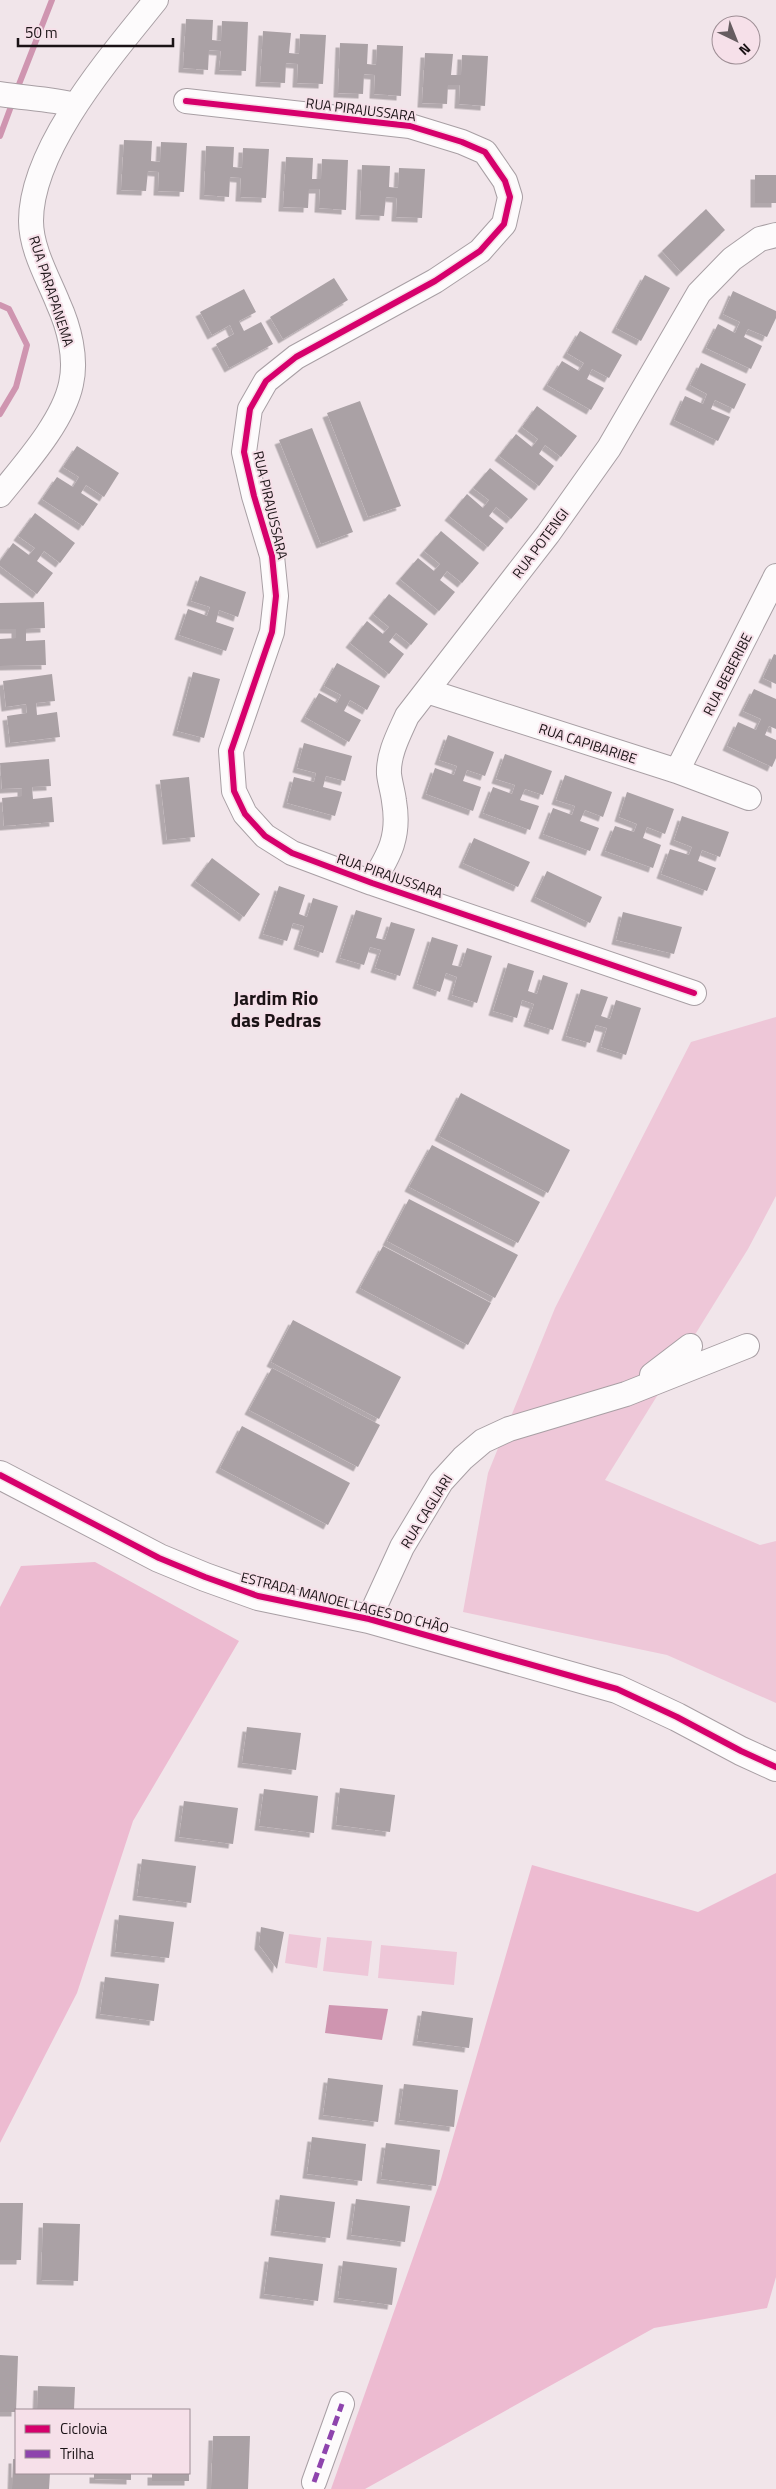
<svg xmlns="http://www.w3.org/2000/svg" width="776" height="2489" font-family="'Titillium Web',sans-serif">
<defs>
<filter id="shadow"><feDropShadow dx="-4.5" dy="4.5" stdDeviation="0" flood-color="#0004"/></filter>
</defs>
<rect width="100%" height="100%" fill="#f1e5ea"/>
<path fill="#eec7d8" d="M776,1017v179l-28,53 -143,231 155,65 16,-4v162l-109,-48 -204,-43 25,-139 67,-165 136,-266z
M289,1934l32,4 -4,30 -32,-5z
M327,1937l45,4 -4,35 -45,-5z
M381,1945l76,7 -3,33 -76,-7z"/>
<path fill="#edbbd1" d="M95,1562l144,79 -106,180 -56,172 -77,150v-536l21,-41z
M532,1865l166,47 78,-39v404l-9,31 -113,20 -289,161h-34l110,-310z"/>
<path fill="#cf95b0" d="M329,2005l59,4 -6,31 -57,-7z"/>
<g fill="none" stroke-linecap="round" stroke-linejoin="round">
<path stroke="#cf95b0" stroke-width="6" d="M16,92l36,-92
M0,136l13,-35
M0,305l9,4 18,36 -11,42 -16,27"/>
</g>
<path fill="#aaa1a5" filter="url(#shadow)" d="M186,19l27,1 -1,20 9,1 1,-20 26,1 -2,49 -27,-1 2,-19 -12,-1 -1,20 -25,-2z
M263,31l28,2 -2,20 10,1 1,-20 26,1 -3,49 -26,-1 1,-19 -12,-1 -1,20 -25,-1z
M340,43l28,1 -1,20 9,1 1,-20 26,1 -2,50 -27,-2 1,-19 -11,-1 -1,20 -25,-1z
M425,53l28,1 -2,21h10l1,-20 26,1 -3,50 -26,-2 1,-19h-12l-1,19 -25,-1z
M124,140l28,1 -1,20 9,1 1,-20 26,1 -3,49 -26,-1 1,-19 -11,-1 -2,20 -25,-1z
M206,146l28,1 -1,20 9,1 1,-20 26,1 -3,49 -26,-1 1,-19 -11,-1 -1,20 -25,-2z
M286,157l27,1 -1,21h9l1,-20 26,1 -2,50 -27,-2 1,-19h-11l-1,19 -25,-1z
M362,165l28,1 -1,21 9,1 1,-20 26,1 -3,49 -26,-1 1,-19 -11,-1 -2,19 -24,-1z
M755,175h21v28h-21z
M706,209l19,21 -44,42 -19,-21z
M645,275l25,13 -29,53 -25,-13z
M334,278l14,22 -65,39 -13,-22z
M244,289l12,23 -17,9 5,10 17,-9 12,22 -44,24 -13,-24 18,-10 -4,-9 -18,10 -12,-23z
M733,291l43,20v7l-9,19 -19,-8 -4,8 18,9 -11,23 -45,-21 12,-24 17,9 5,-11 -17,-8z
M580,331l42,24 -13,23 -17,-9 -5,10 17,9 -13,22 -44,-25 15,-24 17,10 5,-8 -17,-10z
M701,363l45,21 -12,25 -19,-9 -4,9 19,8 -12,24 -44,-21 11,-24 18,8 4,-10 -17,-9z
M360,401l41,105 -33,11 -41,-104z
M537,406l40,30 -16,21 -16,-12 -6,9 15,12 -15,20 -40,-30 17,-22 16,13 6,-8 -16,-12z
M312,428l41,104 -32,12 -42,-104z
M77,446l42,27 -15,24 -18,-12 -5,8 17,11 -15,22 -41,-27 15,-22 16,10 6,-10 -16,-10z
M490,468l38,31 -17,20 -15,-12 -7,9 15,12 -16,19 -39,-31 18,-22 16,14 6,-8 -16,-12z
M35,513l40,30 -15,20 -16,-12 -7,10 16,12 -16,21 -37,-28v-5l13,-18 16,12 6,-7 -17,-12z
M441,531l38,32 -17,20 -15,-12 -7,9 15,12 -16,19 -39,-32 18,-21 16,13 6,-7 -16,-13z
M200,576l46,16 -8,25 -19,-7 -3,12 18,6 -8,23 -47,-16 9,-26 19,7 3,-9 -19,-6z
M389,594l39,30 -17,21 -15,-12 -7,9 15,12 -15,20 -39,-31 17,-22 16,13 6,-7 -16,-13z
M44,602l1,26 -19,1v12l19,-1 1,25 -46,1v-27l16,-1v-9h-16v-26z
M774,654l2,1v29l-13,-6z
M337,663l43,23 -13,24 -17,-10 -6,11 17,9 -12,22 -44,-25 14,-24 18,10 4,-8 -17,-9z
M193,672l27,7 -16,59 -27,-7z
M52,674l3,27 -19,2 1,12 20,-3 3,25 -50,6 -3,-27 20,-3 -1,-9 -20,3 -3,-26z
M754,689l22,10v30l-7,-3 -4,9 11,5v18l-4,9 -45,-21 11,-24 18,8 5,-11 -18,-8z
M448,735l46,17 -9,24 -18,-6 -4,11 18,6 -8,24 -47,-17 9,-26 19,7 3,-9 -18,-6z
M304,743l48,13 -7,25 -19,-5 -3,11 19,5 -7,24 -48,-13 7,-26 20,5 2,-9 -19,-5z
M505,754l47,17 -9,24 -18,-6 -5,11 19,6 -9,24 -47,-17 10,-26 19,7 3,-9 -19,-6z
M49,759l2,27 -19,1 1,12 19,-2 2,25 -50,4 -2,-28 20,-2v-8l-20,1 -2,-26z
M565,775l47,17 -9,25 -18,-7 -5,11 19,7 -9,23 -47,-17 10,-26 19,7 3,-9 -19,-6z
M189,777l6,60 -28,3 -7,-60z
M627,792l47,17 -9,25 -18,-7 -4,11 18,7 -8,23 -48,-17 10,-25 19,6 3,-8 -18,-7z
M682,816l47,16 -9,25 -18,-7 -4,11 18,7 -9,23 -46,-17 9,-25 19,6 3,-8 -18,-7z
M474,838l56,24 -12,25 -55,-24z
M212,858l48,36 -16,23 -49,-36z
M547,871l55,26 -12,26 -55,-26z
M279,886l26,9 -6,19 8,3 6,-19 25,8 -15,47 -25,-8 6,-19 -11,-3 -6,18 -24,-7z
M356,910l26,8 -6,20 9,2 6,-18 24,7 -15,47 -25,-8 6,-18 -11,-3 -6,18 -24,-7z
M623,912l59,15 -8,27 -58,-14z
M432,937l26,8 -6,20 9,2 6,-19 25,8 -15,47 -25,-8 5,-18 -11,-4 -6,19 -23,-8z
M508,963l26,8 -6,20 9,3 6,-19 25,8 -15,47 -25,-8 6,-18 -12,-4 -5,18 -24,-7z
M581,989l27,8 -7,19 9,3 6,-19 25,8 -15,47 -25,-8 6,-19 -11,-3 -6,18 -24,-7z
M461,1093l109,57 -22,43 -109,-57z
M432,1145l108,57 -22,41 -109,-56z
M409,1199l109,56 -23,43 -108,-57z
M383,1246l108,57 -23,42 -108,-57z
M293,1320l108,57 -22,42 -108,-57z
M272,1368l108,57 -22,42 -109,-57z
M242,1426l108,57 -22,42 -108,-57z
M247,1727l54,6 -5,37 -54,-7z
M340,1788l55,7 -5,37 -54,-7z
M264,1789l54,7 -4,37 -55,-7z
M184,1801l54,7 -5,36 -54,-7z
M142,1859l54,7 -5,37 -54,-7z
M119,1915l55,7 -5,36 -54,-6z
M261,1927l23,5 -7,37 -18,-24z
M105,1977l54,7 -5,37 -54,-7z
M422,2011l51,7 -4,30 -52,-7z
M328,2078l55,7 -5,37 -55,-7z
M404,2084l54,6 -4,37 -55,-7z
M312,2137l54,7 -4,37 -55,-7z
M386,2143l54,7 -4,36 -55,-7z
M280,2195l55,7 -5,36 -55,-7z
M356,2199l54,7 -5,36 -54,-7z
M0,2203h23l-2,57h-21z
M43,2223l37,1 -2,57 -37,-1z
M269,2257l54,7 -5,37 -54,-7z
M343,2261l54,7 -5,37 -54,-7z
M0,2355l18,1 -2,56h-16z
M38,2386l37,1 -1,23h-37z
M213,2436h37l-2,53h-37z
M13,2459h3v14h34l-1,16h-37z
M94,2473h37v7l-37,-1z
M152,2473h37v8h-37z"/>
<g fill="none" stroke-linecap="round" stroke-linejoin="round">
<defs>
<path id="street" d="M0,94c26,4 51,5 76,11
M186,101l224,25 52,16 23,10 20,29 5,16 -6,27 -24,27 -45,30 -139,76 -30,24 -16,28 -6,43 10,44 18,60 4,40 -4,36 -41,119 3,40 11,23 20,22 27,17 80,30 322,110
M0,495c24,-30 63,-73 71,-111 6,-26 -2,-57 -13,-81 -10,-25 -27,-54 -27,-82 0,-74 81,-166 125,-221
M427,691l250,80 72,27
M677,771l99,-195
M372,883c18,-29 28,-47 22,-82 -1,-9 -4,-18 -5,-27 -1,-20 10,-40 18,-58l141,-182 61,-86 90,-155 33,-34 28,-20 16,-4
M652,1375l38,-29
M369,1619l33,-72 39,-65 22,-24 20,-17 26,-12 117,-35 121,-48
M314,2482l28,-78"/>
<path id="secondary" d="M0,1475l159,83 46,19 53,19 111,23 248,70 60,28 64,34 35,16"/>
</defs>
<use href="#street" stroke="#a89fa4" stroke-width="26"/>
<use href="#secondary" stroke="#a89fa4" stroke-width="30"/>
<use href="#street" stroke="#fdfbfc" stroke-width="24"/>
<use href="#secondary" stroke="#fdfbfc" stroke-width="28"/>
<path stroke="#8e44ad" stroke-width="5" stroke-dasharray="10 5" stroke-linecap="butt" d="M314,2482l28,-78"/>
<defs>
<path id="cycleway" d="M186,101l224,25 52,16 23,10 20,29 5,16 -6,27 -24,27 -45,30 -139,76 -30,24 -16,28 -6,43 10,44 18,60 4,40 -4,36 -41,119 3,40 11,23 20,22 27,17 80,30 322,110
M0,1475l159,83 46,19 53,19 111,23 248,70 60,28 64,34 35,16"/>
</defs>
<use href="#cycleway" stroke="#f6e0e9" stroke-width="9"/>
<use href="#cycleway" stroke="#d6006c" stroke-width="6"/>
</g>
<g text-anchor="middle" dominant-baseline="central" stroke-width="4" stroke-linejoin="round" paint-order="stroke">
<g font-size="14" fill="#1b1316" stroke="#f6e0e9">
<text transform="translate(361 109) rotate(7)">RUA PIRAJUSSARA</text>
<text transform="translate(52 291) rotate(72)">RUA PARAPANEMA</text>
<text transform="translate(271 505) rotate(77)">RUA PIRAJUSSARA</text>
<text transform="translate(540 543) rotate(-53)">RUA POTENGI</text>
<text transform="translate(727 674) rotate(-63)">RUA BEBERIBE</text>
<text transform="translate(588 743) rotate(18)">RUA CAPIBARIBE</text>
<text transform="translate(390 875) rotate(19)">RUA PIRAJUSSARA</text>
<text transform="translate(426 1511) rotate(-58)">RUA CAGLIARI</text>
<text transform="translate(345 1602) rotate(14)">ESTRADA MANOEL LAGES DO CHÃO</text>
</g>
<g font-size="19" font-weight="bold" fill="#1b1316" stroke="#f6e0e9">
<text x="276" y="997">Jardim Rio<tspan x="276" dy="22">das Pedras</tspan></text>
</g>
</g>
<rect x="15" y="2409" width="175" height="65" fill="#f6e0e9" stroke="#9e8e95"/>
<rect x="25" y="2425" width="25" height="8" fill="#d6006c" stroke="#9e8e95"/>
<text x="60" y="2434" font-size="15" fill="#1b1316">Ciclovia</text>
<rect x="25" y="2450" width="25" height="8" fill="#8e44ad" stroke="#9e8e95"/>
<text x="60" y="2459" font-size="15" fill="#1b1316">Trilha</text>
<g transform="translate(736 40) rotate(137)"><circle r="24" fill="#f6e0e9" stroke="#9e8e95"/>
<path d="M0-4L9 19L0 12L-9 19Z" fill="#665c60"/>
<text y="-8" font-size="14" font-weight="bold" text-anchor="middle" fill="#1b1316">N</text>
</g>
<path d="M18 38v8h155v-8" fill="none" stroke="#1b1316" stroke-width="2.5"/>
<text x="25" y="38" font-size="15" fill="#1b1316" stroke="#f6e0e9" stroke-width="4" paint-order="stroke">50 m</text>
</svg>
